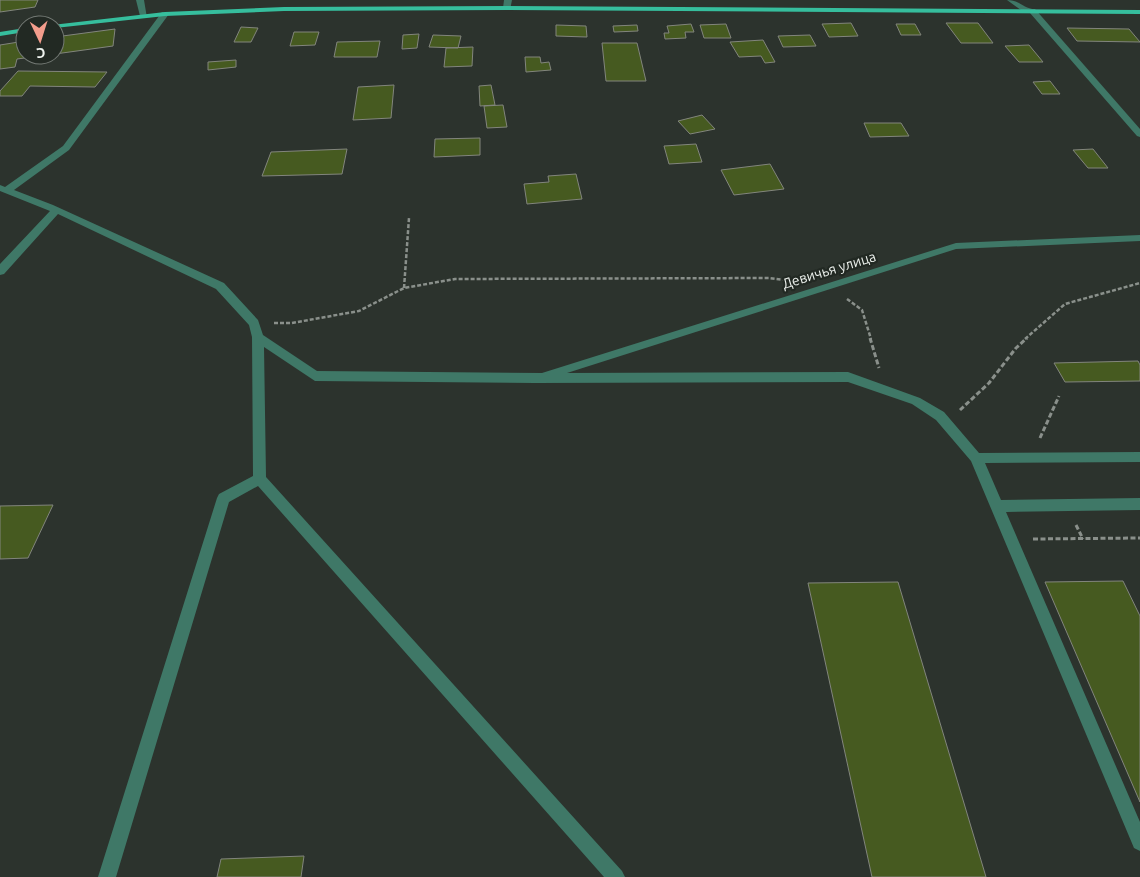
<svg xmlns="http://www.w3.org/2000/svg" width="1140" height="877" font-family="Ubuntu,sans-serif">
<rect width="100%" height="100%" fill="#2c332d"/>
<path fill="#465a20" stroke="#82857d" d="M0,0h38l-3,7 -35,5z
M851,23l7,13 -29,1 -7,-13z
M946,23h32l15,20h-32z
M691,24l3,8h-9l1,6 -21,1 -1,-6h5l-2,-7z
M726,24l5,14h-27l-4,-13z
M896,24h19l6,11h-20z
M556,25l30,1 1,11 -31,-1z
M637,25l1,6 -24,1 -1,-6z
M241,27l17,1 -7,14h-17z
M1067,28l62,1 11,13 -63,-1z
M115,29l-2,17 -58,8v-17z
M294,32h25l-4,13 -25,1z
M419,34l-2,14 -15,1 1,-14z
M433,35l28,1 -3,12 -29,-1z
M810,35l6,11 -33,1 -5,-11z
M763,40l12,22 -10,1 -4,-7 -22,1 -9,-15z
M25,41v14h22l-30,4 -2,8 -15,2v-24z
M380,41l-3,16h-43l3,-15z
M602,43h35l9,38h-40z
M1029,45l14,17h-24l-14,-16z
M473,47l-1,19 -28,1 2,-19z
M525,57h15l1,6 8,-1 2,8 -25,2z
M236,60v7l-28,3v-8z
M18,71l89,1 -12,15 -65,-1 -8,10h-22v-5z
M1050,81l10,13h-18l-9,-12z
M394,85l-3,33 -38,2 5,-33z
M491,85l4,20 -15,1 -1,-20z
M503,105l4,22 -20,1 -3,-22z
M702,115l13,14 -25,5 -12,-13z
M864,123h37l8,13 -39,1z
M480,138v17l-46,2 1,-18z
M696,144l6,18 -33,2 -5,-18z
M347,149l-5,25 -80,2 9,-24z
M1093,149l15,19h-20l-15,-18z
M770,164l14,25 -50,6 -13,-25z
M576,174l6,25 -55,5 -3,-20 25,-2 -1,-6z
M1138,361l2,4v16l-75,1 -11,-19z
M53,505l-25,53 -28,1v-53z
M1123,581l17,35v186l-95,-220z
M898,582l88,295h-114l-64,-294z
M304,856l-3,21h-84l4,-18z"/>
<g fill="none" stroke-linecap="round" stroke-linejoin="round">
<path stroke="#8a908b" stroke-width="2.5" stroke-dasharray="4 2" stroke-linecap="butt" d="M404,288l5,-70
M847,299l15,11 9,29
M274,323h18l67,-12 45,-23 51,-9 314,-1 16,2
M1025,339l40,-35 75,-21"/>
<path stroke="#8a908b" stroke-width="3" stroke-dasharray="5 2.5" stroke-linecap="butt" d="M870,338l9,30
M960,410l29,-27 27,-35 11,-10
M1040,438l19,-42
M1076,525l7,14
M1033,539l107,-1"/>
<path fill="#3f7867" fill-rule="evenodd" d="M136,0h8l3,18 -7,-2z
M504,0h8l-2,10 -7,-2z
M1007,0c13,0 17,9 28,9l105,120v8l-3,-1 -107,-123h-5z
M162,12l7,2 -100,136 -55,40 39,15 171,78 34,37 5,15 54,36 225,2 414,-130 184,-8v6l-184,8 -389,124 281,-1 72,26 24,14 35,41 161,-1v10l-155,1 16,37 139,-2v12l-134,2 134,310v29l-6,-3 -163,-387 -35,-41 -24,-16 -64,-22 -313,1 -220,-2 -51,-34 2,130 356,394 3,6h-21l-346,-391 -29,16 -113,375h-18l119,-379 2,-4 34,-18 -1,-139 -3,-12 -33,-36 -158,-75 -54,60 -4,1v-11l50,-53 -50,-20v-6l5,2 58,-41z"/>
<path fill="#36be9d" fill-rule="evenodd" d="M507,6l633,4v4l-633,-4 -223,1 -119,5 -110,12v-3h-3l113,-13 119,-5z
M25,28v4l-25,4v-4z"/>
</g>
<g text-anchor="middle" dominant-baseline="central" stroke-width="4.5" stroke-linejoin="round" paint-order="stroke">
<g font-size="14" fill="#eff3ef" stroke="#222923">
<text transform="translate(829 270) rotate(-17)">Девичья улица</text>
</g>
</g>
<g transform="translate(40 40) rotate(176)"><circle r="24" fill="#222923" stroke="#747a75"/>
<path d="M0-4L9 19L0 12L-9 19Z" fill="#f49d8c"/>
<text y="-8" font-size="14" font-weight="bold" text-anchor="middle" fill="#eff3ef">С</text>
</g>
</svg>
